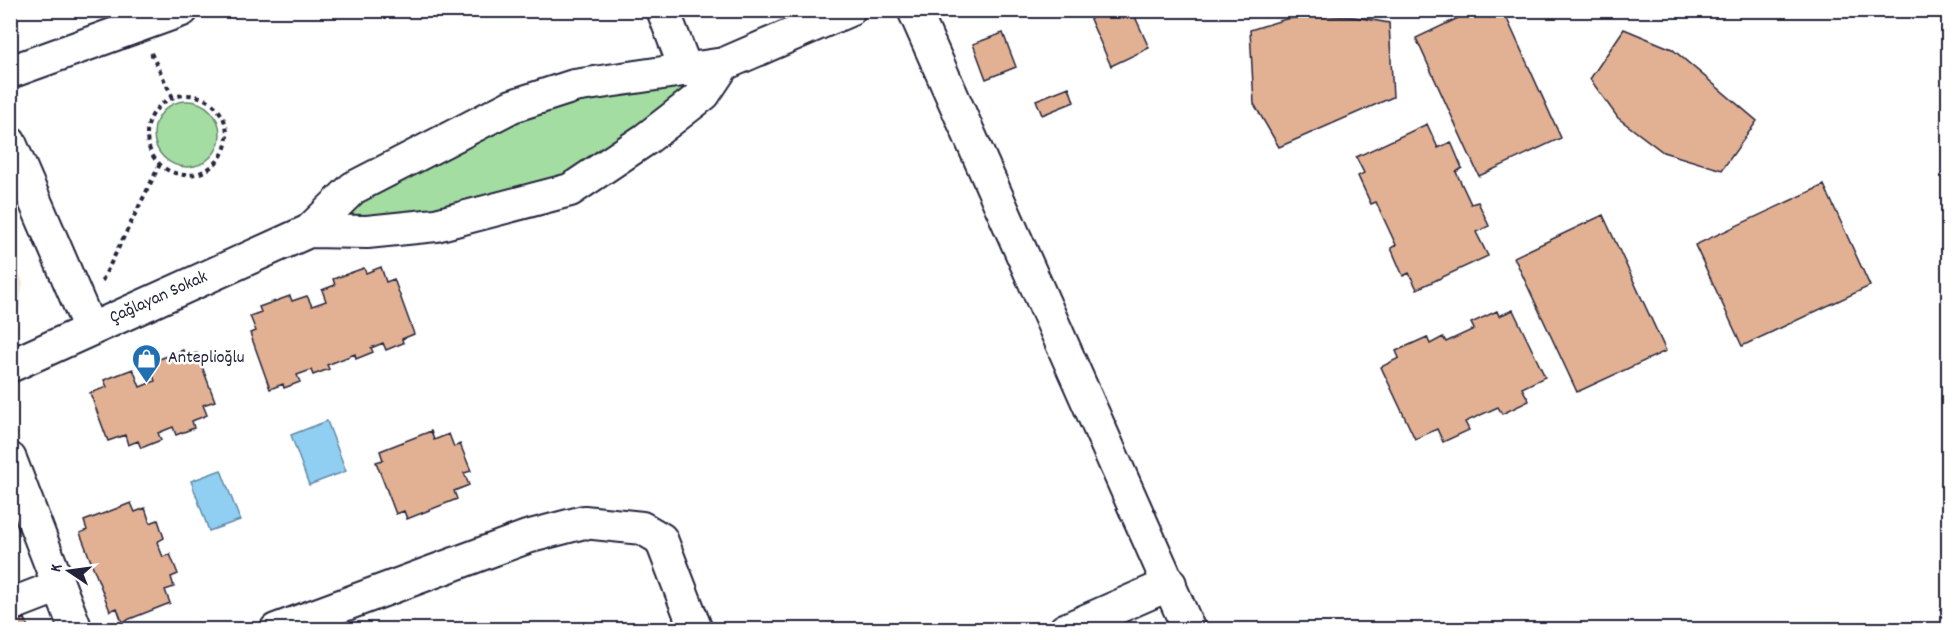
<svg xmlns="http://www.w3.org/2000/svg" width="1959" height="640" font-family="Dekko,sans-serif">
<rect width="100%" height="100%" fill="#fff"/>
<filter id="ink" filterUnits="userSpaceOnUse"><feTurbulence type="fractalNoise" baseFrequency=".0167" numOctaves="2"/><feDisplacementMap in="SourceGraphic" scale="12" xChannelSelector="R" yChannelSelector="G"/><feConvolveMatrix kernelMatrix="1 2 1 2 8 2 1 2 1" color-interpolation-filters="sRGB"/></filter>
<g filter="url(#ink)">
<path fill="#f6e8df" d="M11,247l12,36 -5,34 -7,4z"/>
<path fill="#a4dda1" stroke="#63806e" stroke-width="1.5" d="M704,81l-150,105 -132,32 -87,1 11,-15 188,-98z
M154 134a33 33 0 1 1 66 0a33 33 0 1 1-66 0Z"/>
<path fill="#90cff1" stroke="#648aa8" stroke-width="1.5" d="M327,421l19,50 -37,14 -18,-50z
M221,470l19,50 -31,11 -18,-50z"/>
<path fill="#e2b193" stroke="#22223b" stroke-width="1.5" d="M1109,10h23l17,38 -38,18 -21,-47z
M1475,10h28l58,128 -82,38 -63,-138z
M1321,15l34,2 34,6 4,74 -114,50 -25,-43 -4,-74 36,-11z
M1624,29l48,20 85,72 -35,49 -59,-18 -45,-34 -28,-39z
M1003,33l13,34 -30,12 -13,-35z
M1069,87l5,15 -32,13 -6,-15z
M1427,124l11,24 13,-6 11,26 -6,4 15,32 7,-2 11,24 -13,6 12,24 -71,33 -8,-16 -6,3 -12,-28 5,-3 -20,-43 -5,2 -13,-28 6,-3 -8,-16z
M1824,185l46,101 -128,60 -47,-101z
M1603,215l63,136 -89,41 -63,-135z
M381,267l5,15 8,-3 20,55 -12,5 1,4 -17,7 -3,-7 -12,5 2,4 -17,7 -1,-5 -28,11 2,4 -16,6 -2,-5 -14,5 3,7 -16,6 -1,-4 -13,5 -20,-56 6,-2 -6,-15 11,-4 -2,-5 31,-11 2,5 15,-5 5,10 14,-5 -4,-11 13,-5 -2,-6 31,-11 2,5z
M1513,310l32,67 -23,11 7,13 -27,13 -4,-7 -33,15 4,8 -26,12 -6,-13 -22,10 -34,-72 18,-9 -3,-7 31,-14 3,7 13,-7 3,5 28,-13 -3,-6 26,-12 2,5z
M183,350l2,7 12,-4 18,48 -12,4 4,10 -15,6 2,7 -18,7 -3,-8 -15,6 3,7 -20,8 -3,-7 -10,4 -3,-10 -17,6 -18,-48 17,-6 -3,-7 29,-11 7,18 15,-6 -6,-18z
M431,431l3,9 15,-6 5,13 6,-3 11,27 -7,2 5,12 -15,6 3,8 -50,20 -3,-8 -8,3 -20,-52 7,-2 -3,-9z
M131,503l4,9 10,-4 5,15 8,-3 6,18 -7,4 6,15 7,-3 8,20 -7,3 3,10 -9,3 5,13 -48,19 -5,-14 -7,3 -30,-78 7,-3 -3,-9z
M25,618l4,12h-19v-6z"/>
<g fill="none" stroke-linecap="round" stroke-linejoin="round">
<defs>
<path id="minor" d="M663,10l23,60
M914,10l275,620
M10,72l172,-62
M10,143l80,186
M309,231l58,1 69,-7 134,-35 76,-51 58,-45 20,-30
M10,366l299,-135 44,-43 159,-82 62,-20 150,-22 125,-54
M10,459l66,171
M10,605l49,-19
M276,630l251,-93 57,-15 58,6 19,11 35,91
M1065,630l105,-46"/>
</defs>
<use href="#minor" stroke="#22223b" stroke-width="36"/>
<path stroke="#22223b" stroke-width="4" stroke-dasharray="4.5 4.5" stroke-linecap="butt" d="M151,53l22,45
M147 135a40 40 0 1 1 80 0a40 40 0 1 1-80 0Z
M102,281l58,-117"/>
<use href="#minor" stroke="#fff" stroke-width="32"/>
</g>
</g>
<defs>
<symbol id="shop-pin" viewBox="-11 -11 22 30"><path d="M0 17L-7.5 6A9.5 9.5 0 1 1 7.5 6Z" fill="#1f6fb2" stroke="#fff"/><path d="M-5-2.5h2.3a2.7 3.5 0 0 1 5.4 0H5L5.5 6h-11ZM-1.5-2.5h3a1.5 2.3 0 0 0-3 0Z" fill="#fff"/></symbol>
</defs>
<g fill-rule="evenodd">
<use href="#shop-pin" x="130" y="342" width="33" height="45"/>
</g>
<g text-anchor="middle" dominant-baseline="central" stroke-width="5" stroke-linejoin="round" paint-order="stroke">
<g font-size="18" fill="#22223b" stroke="#fff">
<text transform="translate(159 298) rotate(-24)">Çağlayan Sokak</text>
</g>
<g font-size="18" fill="#22223b" stroke="#fff" text-anchor="start">
<text x="168" y="358">Anteplioğlu</text>
</g>
</g>
<rect width="1959" height="640" fill="none" stroke="#fff" stroke-width="36"/>
<rect x="18" y="18" width="1923" height="604" fill="none" stroke="#22223b" stroke-width="2" filter="url(#ink)"/>
<g transform="translate(69 571) rotate(283)" stroke="#ffffff" stroke-width="4.5" paint-order="stroke">
<path d="M0-4.5L10 22L0 15L-10 22Z" fill="#22223b"/>
<text y="-9" font-size="16" font-weight="bold" text-anchor="middle" fill="#22223b">K</text>
</g>
</svg>
